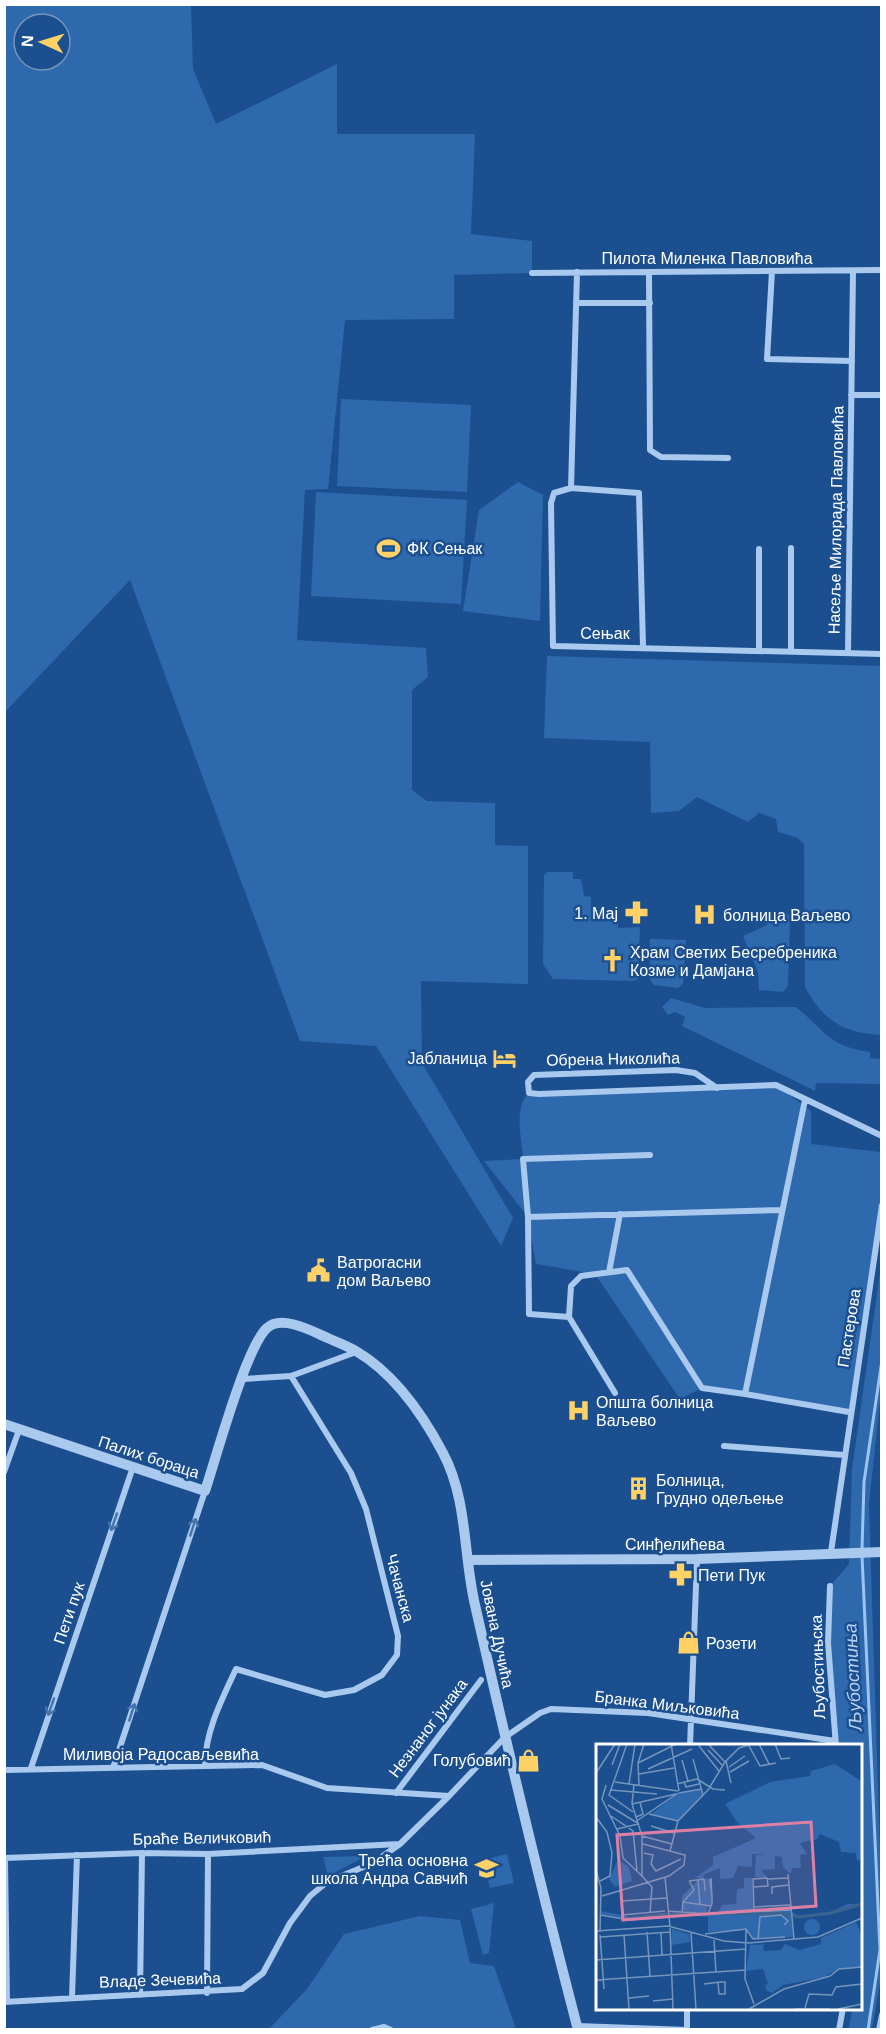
<svg xmlns="http://www.w3.org/2000/svg" width="886" height="2034" font-family="Arial,sans-serif">
<rect width="100%" height="100%" fill="#1b4f8f"/>
<path fill="#2e69ad" fill-rule="evenodd" d="M5,5h186l2,64 23,55 121,-60v70h138l-4,100 61,7v32l-78,2v44l-109,1 -17,169 -23,1 -8,150 129,8 2,29 -16,13v100l15,11 68,2v42l33,1v138l-107,-3 1,82 91,155 -12,28 -125,-200 -76,-5 -170,-461 -125,132zM24,24h36v36h-36z
M341,399l130,6 -4,87 -130,-6z
M518,482l25,13 -3,126 -77,-10 16,-101z
M316,492l151,8 -6,104 -150,-8z
M547,656l334,10v369c-37,-2 -58,-14 -76,-48l-1,-143 -6,-6 -20,-6 -2,-13 -17,-6 -11,9 -51,-25 -18,14 -28,2 -1,-71 -106,-4z
M547,872h26v7h8l3,17 7,1v23h27v8l22,-1 -2,52 -5,2 -80,-2 -10,-15 1,-89z
M783,912l5,1 2,6 -2,67 -5,6 -24,-2 -1,-18 -15,-36 24,-11 -2,-4z
M650,939l36,1 -3,43 -5,5 -24,-3 -4,-5z
M671,998l34,10 91,-1c30,24 31,39 74,45v6l11,1v25l-65,-1 -1,8 -133,-65 3,-9 -10,-5 -7,3 -6,-8z
M776,1085l35,26v33l70,8v53l-32,207 -147,-24 -22,11 -85,-125 -59,-10 -8,-47 -44,-56 39,-2c-1,-19 -10,-52 6,-66z
M881,1266v126l-12,112 13,412 -1,61 -9,52h-23l3,-20 8,-1v-262h-24l-6,-79v-81l19,-22 3,-95z
M507,1854l7,29 -24,5 -7,-28z
M366,1856l-38,20 -5,-19z
M494,1903l-5,50 -6,2 -12,-46z
M420,1916l40,4 10,43 24,3 22,63 -248,1 39,-41 37,-55z"/>
<g fill="none" stroke-linecap="round" stroke-linejoin="round">
<path stroke="#9cc4f0" stroke-width="3" d="M862,1549l2,-67 18,-122
M862,1556l18,394 -12,80"/>
<path stroke="#a9c9ee" stroke-width="6" d="M772,271l-5,88 85,2
M649,272l1,178 11,7 67,1
M532,273l350,-3
M576,303h74
M851,395h31
M571,488l6,-216
M643,646l-4,-153 -68,-5 -17,5 -3,10 2,143 329,8
M759,649v-100
M791,650v-102
M848,652l5,-381
M717,1088l-22,-15 -19,-3 -142,5 -6,7 1,11 10,1 237,-9 106,51
M805,1100l-60,294 104,18
M650,1155l-127,4 5,58 1,97 40,3 2,-31 10,-10 46,-6 75,118 43,6
M528,1217l253,-7
M609,1272l11,-58
M569,1317l46,76
M243,1379l48,-3 65,-24
M724,1446l120,9
M4,1472l15,-42
M831,1552l51,-347
M830,1586l-2,57 8,103
M690,1746l7,-187
M205,1765c0,-33 17,-66 31,-96l89,26 29,-5 28,-15 15,-20 1,-19 -32,-127 -15,-36 -60,-97
M31,1768l102,-301
M113,1768l92,-277
M4,1770l258,-5 65,23 122,8 55,-58 36,-25 11,-4 97,4 187,28
M396,1793l85,-113
M4,1858l138,-5 66,1 191,-10
M5,1858l2,143
M207,1993l1,-139
M140,1995l2,-142
M72,1997l5,-142
M4,2002l238,-13 21,-16 27,-50 20,-27 17,-14 46,-19 27,-19 49,-48
M577,2026l111,4
M687,2029v-21
M372,2030l12,-3 7,3
M839,2030l4,-22
M879,2030l3,-15"/>
<path stroke="#a9c9ee" stroke-width="10" d="M4,1424l201,67c11,-33 41,-144 62,-163 13,-12 39,0 52,6 12,6 25,10 37,17 39,23 66,62 87,102 25,47 20,101 32,152 32,142 66,283 103,425
M468,1560l229,-1 185,-7"/>
</g>
<defs><path id="oneway-shaft" d="M-6 0H5M1.5-3L5.5 0L1.5 3" fill="none" stroke-width="1.6" stroke-linecap="round" stroke-linejoin="round" transform="scale(1.5)"/></defs>
<g stroke="#4674ac">
<use href="#oneway-shaft" transform="translate(114 1522) rotate(109)"/>
<use href="#oneway-shaft" transform="translate(193 1527) rotate(-72)"/>
<use href="#oneway-shaft" transform="translate(51 1707) rotate(109)"/>
<use href="#oneway-shaft" transform="translate(132 1712) rotate(-72)"/>
</g>
<defs>
<symbol id="stadium-bare" viewBox="-9 -9 18 18"><path d="M0-5a6.5 5 0 1 0 0 10a6.5 5 0 1 0 0-10ZM-3.5-1.8h7v3.6h-7Z" fill="#ffd166" stroke="#1b4f8f" stroke-width="2.5" paint-order="stroke"/></symbol>
<symbol id="pharmacy-bare" viewBox="-9 -9 18 18"><path d="M-2-6h4v4h4v4h-4v4h-4v-4h-4v-4h4Z" fill="#ffd166" stroke="#1b4f8f" stroke-width="2.5" paint-order="stroke"/></symbol>
<symbol id="hospital-bare" viewBox="-9 -9 18 18"><path d="M-5-5h3v3.5h4V-5h3V5h-3V1.5h-4V5h-3Z" fill="#ffd166" stroke="#1b4f8f" stroke-width="2.5" paint-order="stroke"/></symbol>
<symbol id="church-bare" viewBox="-9 -9 18 18"><path d="M-1.2-6h2.4v3.5h3.3v2.4h-3.3V6h-2.4V-.1h-3.3v-2.4h3.3Z" fill="#ffd166" stroke="#1b4f8f" stroke-width="2.5" paint-order="stroke"/></symbol>
<symbol id="hotel-bare" viewBox="-9 -9 18 18"><path d="M-6-4.5h1.5V1H6V5H4.5V3h-9V5H-6ZM-4 0a1.8 1.8 0 1 1 3.6 0ZM.5 0V-2.5h3Q6-2.5 6 0Z" fill="#ffd166" stroke="#1b4f8f" stroke-width="2.5" paint-order="stroke"/></symbol>
<symbol id="civic-bare" viewBox="-9 -9 18 18"><path d="M-.6-6.5H3V-4.5H.6V-3L4-1V1h2V6H-6V1h2V-1L-.6-3ZM-1.2 2.5V6h2.4V2.5Z" fill="#ffd166" stroke="#1b4f8f" stroke-width="2.5" paint-order="stroke"/></symbol>
<symbol id="building-bare" viewBox="-9 -9 18 18"><path d="M-4-6H4V6H1V3H-1V6H-4ZM-2.5-4.3h1.7v1.8h-1.7ZM.8-4.3h1.7v1.8H.8ZM-2.5-1h1.7V.8h-1.7ZM.8-1h1.7V.8H.8Z" fill="#ffd166" stroke="#1b4f8f" stroke-width="2.5" paint-order="stroke"/></symbol>
<symbol id="shop-bare" viewBox="-9 -9 18 18"><path d="M-5-2.5h2.3a2.7 3.5 0 0 1 5.4 0H5L5.5 6h-11ZM-1.5-2.5h3a1.5 2.3 0 0 0-3 0Z" fill="#ffd166" stroke="#1b4f8f" stroke-width="2.5" paint-order="stroke"/></symbol>
<symbol id="school-bare" viewBox="-9 -9 18 18"><path d="M0-5L7-2L0 1L-7-2ZM-4 1L0 2.5L4 1V4Q0 6-4 4Z" fill="#ffd166" stroke="#1b4f8f" stroke-width="2.5" paint-order="stroke"/></symbol>
</defs>
<g fill-rule="evenodd">
<use href="#stadium-bare" x="372" y="532" width="33" height="33"/>
<use href="#pharmacy-bare" x="620" y="896" width="33" height="33"/>
<use href="#hospital-bare" x="688" y="898" width="33" height="33"/>
<use href="#church-bare" x="596" y="944" width="33" height="33"/>
<use href="#hotel-bare" x="488" y="1042" width="33" height="33"/>
<use href="#civic-bare" x="302" y="1254" width="33" height="33"/>
<use href="#hospital-bare" x="562" y="1394" width="33" height="33"/>
<use href="#building-bare" x="622" y="1472" width="33" height="33"/>
<use href="#pharmacy-bare" x="664" y="1558" width="33" height="33"/>
<use href="#shop-bare" x="672" y="1626" width="33" height="33"/>
<use href="#shop-bare" x="512" y="1744" width="33" height="33"/>
<use href="#school-bare" x="470" y="1852" width="33" height="33"/>
</g>
<g text-anchor="middle" dominant-baseline="central" stroke-width="5" stroke-linejoin="round" paint-order="stroke">
<g font-size="16" fill="#fff" stroke="#1b4f8f">
<text x="707" y="258">Пилота Миленка Павловића</text>
<text transform="translate(836 520) rotate(-89)">Насеље Милорада Павловића</text>
<text x="605" y="633">Сењак</text>
<text transform="translate(613 1059) rotate(-1)">Обрена Николића</text>
<text transform="translate(849 1328) rotate(-81)">Пастерова</text>
<text transform="translate(149 1457) rotate(18)">Палих бораца</text>
<text x="675" y="1544">Синђелићева</text>
<text transform="translate(400 1588) rotate(75)">Чачанска</text>
<text transform="translate(69 1613) rotate(-71)">Пети пук</text>
<text transform="translate(497 1634) rotate(78)">Јована Дучића</text>
<text transform="translate(818 1667) rotate(-92)">Љубостињска</text>
<text transform="translate(667 1705) rotate(7)">Бранка Миљковића</text>
<text transform="translate(428 1728) rotate(-53)">Незнаног јунака</text>
<text x="161" y="1754">Миливоја Радосављевића</text>
<text transform="translate(202 1838) rotate(-1)">Браће Величковић</text>
<text transform="translate(160 1980) rotate(-2)">Владе Зечевића</text>
</g>
<g font-size="16" fill="#fff" stroke="#1b4f8f" text-anchor="start">
<text x="407" y="548">ФК Сењак</text>
<text x="618" y="913" text-anchor="end">1. Мај</text>
<text x="723" y="915">болница Ваљево</text>
<text x="630" y="952">Храм Светих Бесребреника<tspan x="630" dy="18">Козме и Дамјана</tspan></text>
<text x="487" y="1058" text-anchor="end">Јабланица</text>
<text x="337" y="1262">Ватрогасни<tspan x="337" dy="18">дом Ваљево</tspan></text>
<text x="596" y="1402">Општа болница<tspan x="596" dy="18">Ваљево</tspan></text>
<text x="656" y="1480">Болница,<tspan x="656" dy="18">Грудно одељење</tspan></text>
<text x="698" y="1575">Пети Пук</text>
<text x="706" y="1643">Розети</text>
<text x="511" y="1760" text-anchor="end">Голубовић</text>
<text x="468" y="1860" text-anchor="end">Трећа основна<tspan x="468" dy="18">школа Андра Савчић</tspan></text>
</g>
<g font-size="18" font-style="italic" fill="#b5d3f5" stroke="#1b4f8f">
<text transform="translate(853 1677) rotate(-93)">Љубостиња</text>
</g>
</g>
<g transform="translate(596 1744)">
<rect width="266" height="266" fill="#1b4f8f"/>
<path d="M239,20l26,17v79l-4,1 -1,-8 -15,-1 -2,-10 -19,-8 -3,5 -17,4 7,11 -7,1 1,13h-9l-1,6 -8,-7 -1,-10 -7,-1v13l-14,1 6,7h-12l1,-22 10,-1h-14v13l-14,-1 -5,12 -13,1v-11l-17,7 1,4h6l2,24 -5,4v7l80,-4 13,6 30,-4 18,-8h13l-30,10 -32,3 -8,-1 2,21 -40,2 -5,-9 -40,2v-15l-33,-3 -47,5 -26,-5 -1,-3 29,6 52,-5v-16l18,-18h-5l18,-13v-8l43,-19 -19,-16 -12,-18 45,-22 40,-6 1,-5zM105,45l2,6 -25,26 -27,-7 27,-21zM22,116l11,7 3,14 -17,6 -6,-8zM148,134h8l1,33 -35,2 4,-8 14,-1 1,-15 7,-1zM208 183a8 8 0 1 1 16 0a8 8 0 1 1-16 0ZM260,178l5,12v33l-23,2 -14,8 -41,8 -11,8 -6,-3 -1,-5 3,-1 -5,-15 -17,2 4,-26 18,-1 -5,1 1,6 17,-1 4,-6 14,6 22,-6v-6zM76,185l17,5 1,8 -19,3z" fill="#2e69ad"/>
<path fill="none" stroke="#3c6290" stroke-width="3" d="M75,170l108,-1 20,4 32,-4 31,-9M42,174l28,-4"/>
<path fill="none" stroke="#7695bc" stroke-width="1.5" d="M31,0l-18,51 24,17M75,0l8,47M112,0l17,18M163,0l10,20M179,0l6,15 9,-1M103,2l20,25M153,2l11,20 16,-3M112,6l14,15M97,15l10,36M86,16l6,21M130,17l5,22M42,19l38,-19M16,21l8,-21M133,23l16,-11M52,25l44,-20M134,28l19,-11M0,29l19,-29M43,30l35,-6M101,35l16,10 12,1M19,38l63,9M88,38l2,5 13,-3M33,40l6,-40M38,40l-2,20 10,32v40l10,11 -2,26M81,40l20,-5M10,41l-4,14 18,37 3,22 19,18M43,41l-1,-22 6,-19M15,46l46,4M83,49l22,-4M36,60l44,-10M12,61l31,19M53,70l29,7M15,72l22,15 4,40M0,73l11,15 5,21 -2,23 -10,5M40,73l7,-3 -3,-12M42,76l40,-27M55,82l23,7M21,85l21,-5M46,92l30,8M74,107l8,-30 30,-31 17,-28 14,-14 13,-4M48,109l9,2 -2,9 5,7 25,-12M0,126l5,18 -1,44M192,130l6,65M69,133l5,49M172,135l20,-1M102,136l2,24M93,137l15,-2 1,12M157,143l15,-1 -1,-8 -14,1 1,33M25,146l1,25 43,-4M176,150v-7l17,-2M6,152l67,-20 15,-11 1,-10 -42,-11M26,157l45,-3M87,158l11,-12 -5,-9M158,163l36,-2M72,167l40,3 83,-4M86,168l1,-10 28,4M112,170l4,-11v-6l-2,-17 1,-1 1,18M5,171l28,5 40,-3M74,182l3,83M150,185l-1,50 9,25M150,185l7,10 32,-2M0,187l72,-5 56,15 24,2 70,-6 44,-19M51,188l3,44M65,189l1,22M95,189l5,76M109,190l41,-5M4,191l4,54M28,191l5,74M4,193l70,-5M162,195l2,-22 21,-2 7,6 -4,4M118,196l2,32M0,216l150,-11M0,236l149,-10M108,240l16,-2h5v12h-6l-1,-12M33,254l20,-2M57,257l20,-2M209,264l4,-14 23,1 4,-8 26,-3M153,265l35,-20 46,-13 9,-7 23,-2M199,265h35M242,265l24,-5"/>
<path fill="#dd80a5" fill-opacity="0.15" stroke="#dd80a5" stroke-width="3" d="M215,78l5,84 -193,14 -6,-85z"/>
<rect width="266" height="266" fill="none" stroke="#fff" stroke-width="3"/>
</g>
<rect width="886" height="2034" fill="none" stroke="#ffffff" stroke-width="12"/>
<g transform="translate(42 42) rotate(274)"><circle r="28" fill="#1b4f8f" stroke="#7695bc" stroke-width="1.5"/>
<path d="M0-4.5L10 22L0 15L-10 22Z" fill="#ffd166"/>
<text y="-9" font-size="16" font-weight="bold" text-anchor="middle" fill="#ffffff">N</text>
</g>
</svg>
